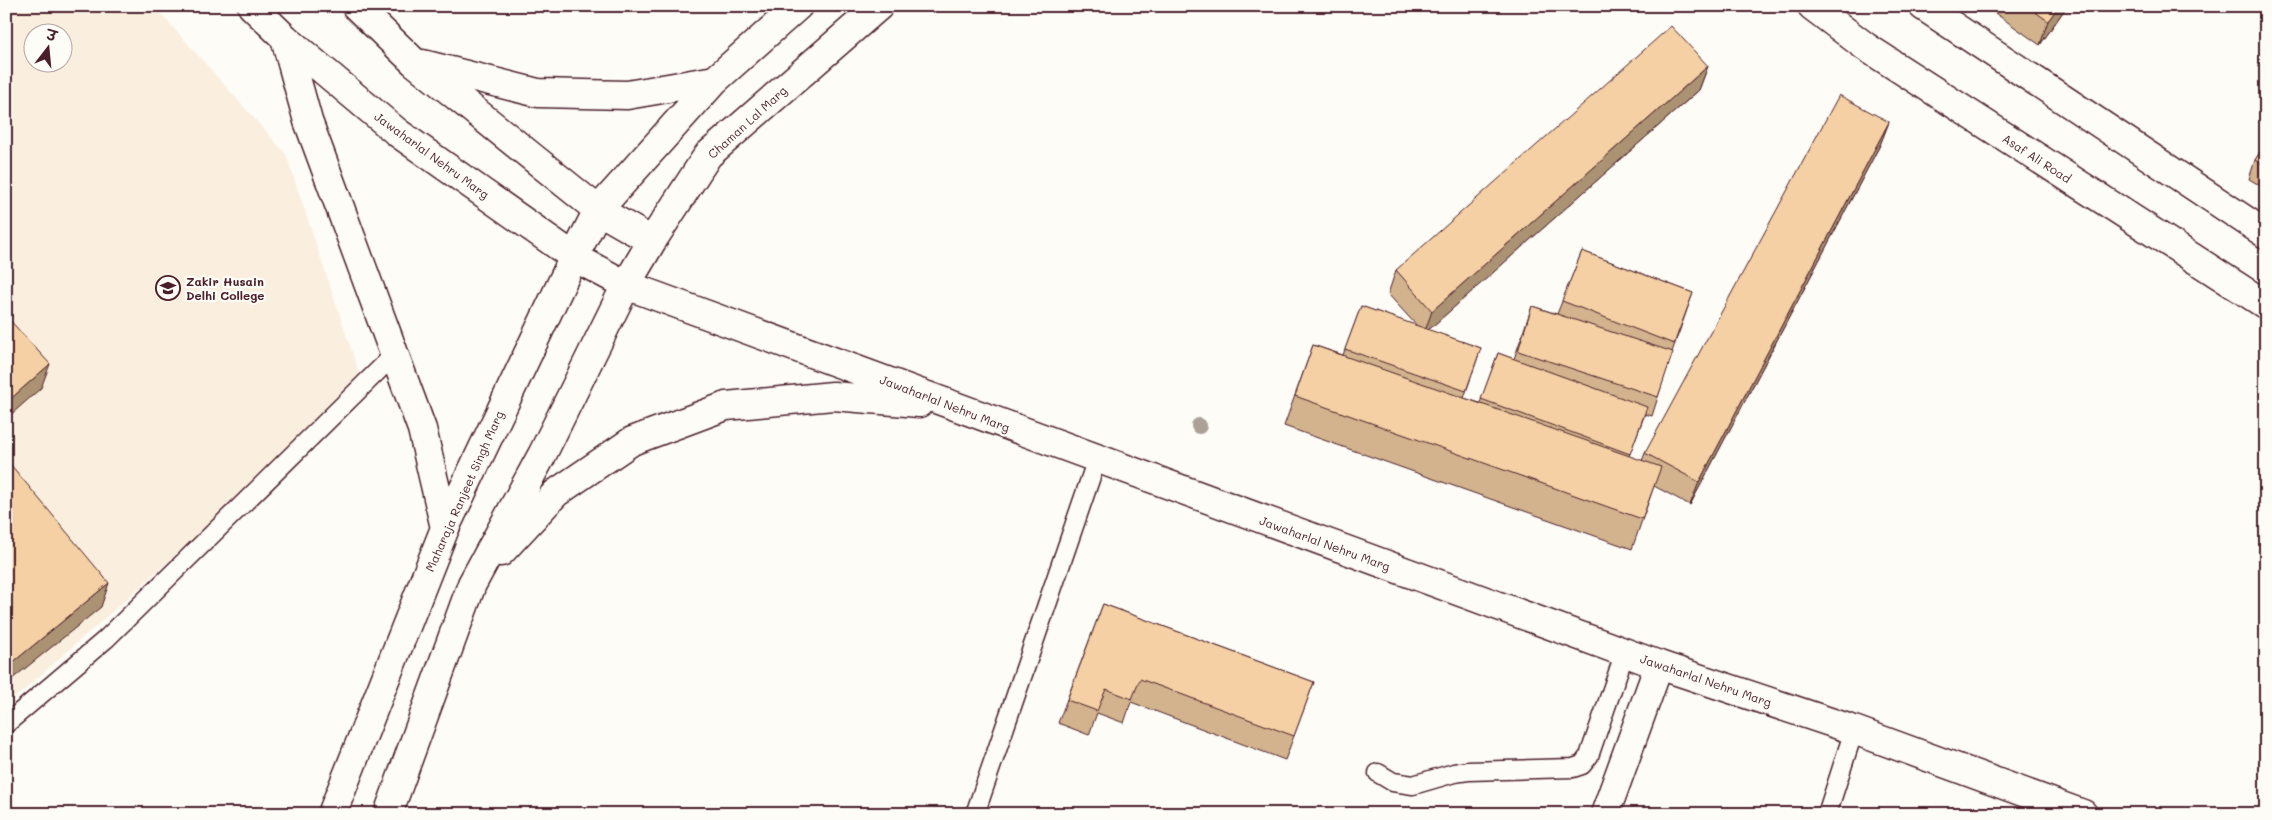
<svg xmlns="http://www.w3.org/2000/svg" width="2272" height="820" font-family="Mali,'Playpen Sans Deva',sans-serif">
<rect width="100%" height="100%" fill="#fdfcf7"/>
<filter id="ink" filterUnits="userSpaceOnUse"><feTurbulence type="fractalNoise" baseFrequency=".02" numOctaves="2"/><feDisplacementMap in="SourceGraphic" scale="10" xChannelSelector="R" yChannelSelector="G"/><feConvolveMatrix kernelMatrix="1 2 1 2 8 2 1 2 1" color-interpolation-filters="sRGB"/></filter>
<g filter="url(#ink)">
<path fill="#faefde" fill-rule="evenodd" d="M6,6h148l132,148 78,234 -358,318zM32,32h30v30h-30z"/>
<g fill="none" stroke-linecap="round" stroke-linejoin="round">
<defs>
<path id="service" d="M6,724l100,-85 288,-284
M1378,773l15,9 20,3 41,-12 14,-2 105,-3 9,-3 7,-9 36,-104
M975,814l122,-355
M1827,814l27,-84"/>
<path id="minor" d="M1605,814l54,-149"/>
<path id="secondary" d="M252,6l33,32 113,95 176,124 52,28 1033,380 195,65 229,84
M356,6l58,56 184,148 54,31
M1812,6l54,41 400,258
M1923,6l343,228
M285,38l23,83 114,308 23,99
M423,64l115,29 89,2 88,-15
M501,552l55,-59 76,-52 94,-35 107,-10 86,7
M332,814l113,-286 129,-271 24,-47 117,-130 83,-74
M388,814l84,-230 70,-129 84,-170 26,-44 56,-86 171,-149"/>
</defs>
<use href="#service" stroke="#4a1f2b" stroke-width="21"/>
<use href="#minor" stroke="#4a1f2b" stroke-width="31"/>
<use href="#secondary" stroke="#4a1f2b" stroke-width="31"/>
<use href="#service" stroke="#fdfcf7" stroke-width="18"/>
<use href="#minor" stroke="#fdfcf7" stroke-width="28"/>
<use href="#secondary" stroke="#fdfcf7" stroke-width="28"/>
</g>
<circle fill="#aca198" cx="1199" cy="426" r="8"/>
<path fill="#d2b38d" stroke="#4a1f2b" d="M1985,6h82l-27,39z
M1708,66l-9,24 -271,240 53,18 -17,50 16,5 18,-50 16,6 18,-53 25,8 25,-63 111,42 -21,59 -14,45 -6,19 -7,-2 -16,42 13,5 3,-8 244,-331 -9,23 -190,360 -36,-19 -22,63 -348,-123 29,-81 30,10 18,-49 56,20 -29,-32 8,-24z
M2266,143v46l-17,-10 6,-19z
M1103,604l211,78 -29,78 -154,-58 -7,21 -27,-10 -8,22 -31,-12z"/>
<path fill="#ab9273" stroke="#4a1f2b" d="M2059,6h8l-27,39 8,-24z
M1708,66l-9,24 -275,244 8,-23z
M1889,122l-9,23 -190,360 9,-23z
M50,364l-9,24 -35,31v-16z
M109,583l-8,24 -95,77v-16z"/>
<path fill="#f4d0a4" stroke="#4a1f2b" d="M2027,6h32l-11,15z
M1671,26l37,40 -276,245 -36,-41z
M1839,95l50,27 -190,360 -54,-29z
M2266,143v23l-11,-6z
M1582,251l111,42 -19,51 -112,-43z
M1361,306l120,42 -15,43 -121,-42z
M1532,306l141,46 -15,45 -140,-46z
M6,316l44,48 -44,39z
M1313,345l348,122 -19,52 -347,-123z
M1498,353l149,54 -17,47 -149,-55z
M6,459l103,124 -103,85z
M1103,604l211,78 -20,54 -154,-57 -8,20 -26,-10 -9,22 -30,-11z"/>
</g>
<defs>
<symbol id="university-ring" viewBox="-11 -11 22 22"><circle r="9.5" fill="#fdfcf7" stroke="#4a1f2b" stroke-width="1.5"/><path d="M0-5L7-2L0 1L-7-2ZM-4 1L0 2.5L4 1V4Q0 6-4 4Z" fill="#4a1f2b"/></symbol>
</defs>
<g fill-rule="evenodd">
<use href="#university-ring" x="154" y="274" width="28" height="28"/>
</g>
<g text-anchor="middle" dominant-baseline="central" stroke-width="4.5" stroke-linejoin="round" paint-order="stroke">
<g font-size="12" fill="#4a1f2b" stroke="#fdfcf7">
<text transform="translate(747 122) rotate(-42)">Chaman Lal Marg</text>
<text transform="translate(432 155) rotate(36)">Jawaharlal Nehru Marg</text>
<text transform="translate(2037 158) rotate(33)">Asaf Ali Road</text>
<text transform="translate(945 403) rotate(21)">Jawaharlal Nehru Marg</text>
<text transform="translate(464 491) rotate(-66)">Maharaja Ranjeet Singh Marg</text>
<text transform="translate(1325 543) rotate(20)">Jawaharlal Nehru Marg</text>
<text transform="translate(1706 680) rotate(19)">Jawaharlal Nehru Marg</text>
</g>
<g font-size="12" font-weight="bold" fill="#4a1f2b" stroke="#fdfcf7" text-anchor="start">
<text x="186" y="281">Zakir Husain<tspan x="186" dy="14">Delhi College</tspan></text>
</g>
</g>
<rect width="2272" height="820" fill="none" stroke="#fdfcf7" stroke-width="25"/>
<rect x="12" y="12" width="2247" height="795" fill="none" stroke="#4a1f2b" stroke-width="2" filter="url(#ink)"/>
<g transform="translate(48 48) rotate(16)"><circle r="24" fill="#fdfcf7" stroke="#b5a4a5"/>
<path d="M0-4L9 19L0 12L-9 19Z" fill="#4a1f2b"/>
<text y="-8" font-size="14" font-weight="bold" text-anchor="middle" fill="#4a1f2b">उ</text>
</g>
</svg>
